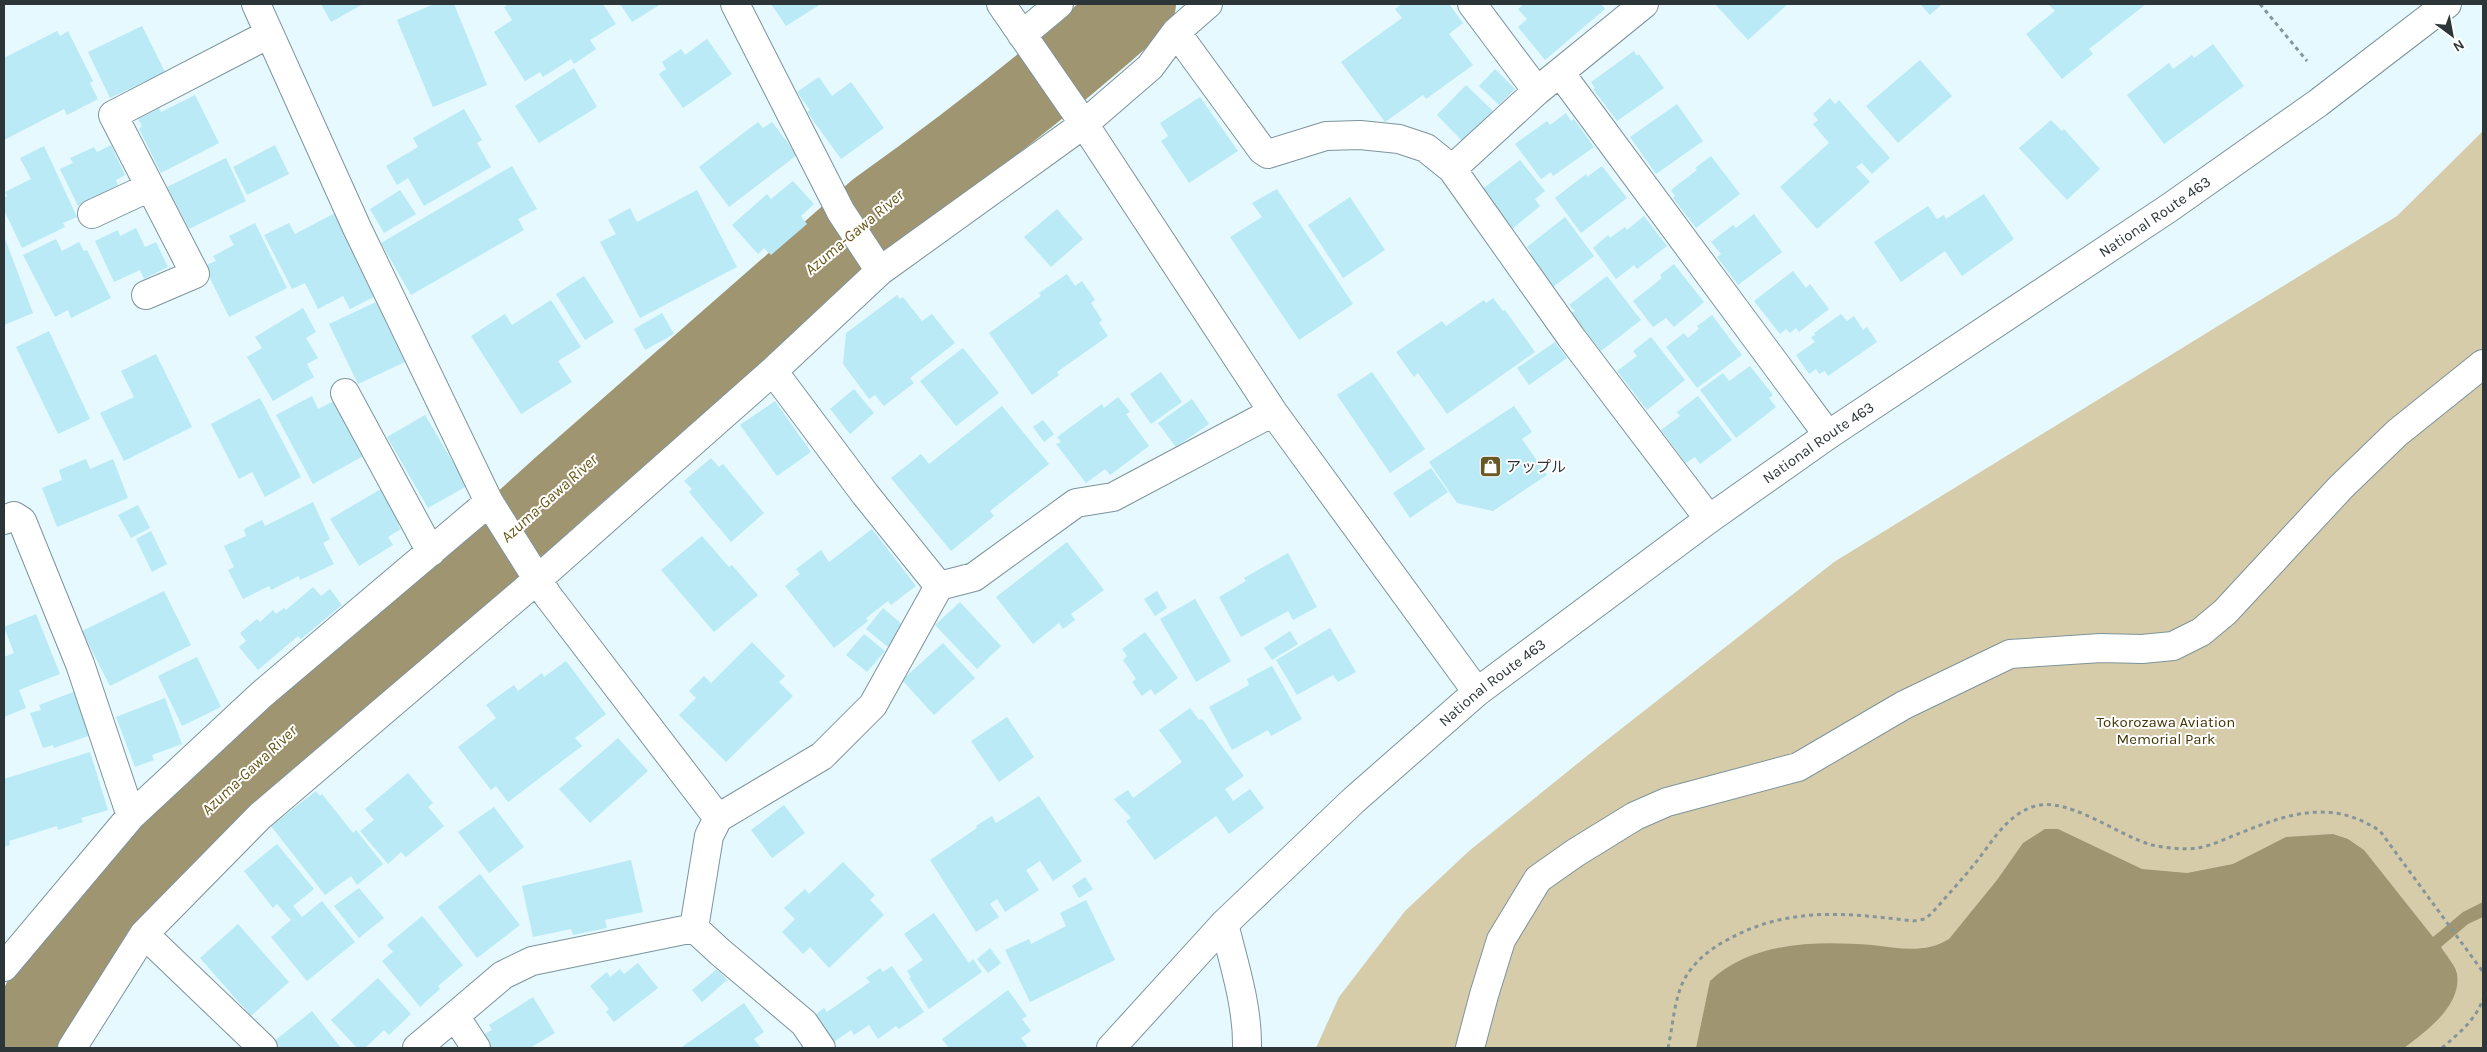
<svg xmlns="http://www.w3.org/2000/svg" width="2487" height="1052" font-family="Karla,'Noto Sans JP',sans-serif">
<rect width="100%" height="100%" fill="#e5f9ff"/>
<path fill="#d6ccaa" d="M2483,131v917h-1167l23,-51 66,-86 64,-60 129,-104 236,-185 563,-346z"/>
<path fill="#a09571" d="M2045,829h13l84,40 45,4 46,-9 53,-27 47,-3 15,5 16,11 69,87 30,-25 20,-10v15l-15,7 -27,23c5,9 14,17 16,27 5,32 -31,57 -53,74h-708l14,-67c43,-40 106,-40 162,-36 27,3 53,9 77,-6l48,-59 26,-37z"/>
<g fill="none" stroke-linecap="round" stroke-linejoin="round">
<path stroke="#a09571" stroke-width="78" d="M18,1048l35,-71 150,-165 360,-327 314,-275c90,-64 178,-133 260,-206"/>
</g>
<path fill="#b9eaf6" d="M321,4h42l-32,18z
M434,4h20l33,81 -54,22 -36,-87z
M509,4h94l13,20 -26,16 6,9 -22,15 -3,-5 -28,18 -3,-5 -15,9 -31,-49 18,-12 -8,-13z
M620,4h41l-29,18z
M771,4h50l-35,22z
M1402,4h47l14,19 -14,11 24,31 -47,34 -3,-4 -38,27 -44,-60 61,-44 -7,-9z
M1524,4h77l4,5 -60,51 -27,-33 9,-8 -9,-10z
M1715,4h73l-40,36z
M1920,4h22l-12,11z
M2051,4h95l-57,45 4,5 -31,25 -36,-45 29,-23 -6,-6z
M142,26l23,46 -55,26 -22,-46z
M57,31l3,5 8,-5 25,50 -3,2 8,16 -31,16 -3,-6 -60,31v-82z
M707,39l25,35 -49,34 -24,-34 7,-5 -4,-7 19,-13 4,6z
M2213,44l31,42 -80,58 -37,-49 42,-32 4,6 19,-14 2,3z
M1634,51l3,5 2,-2 25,34 -47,33 -24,-32 2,-1 -4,-6z
M1920,60l32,36 -54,47 -32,-37z
M574,68l23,39 -58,36 -24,-37z
M1495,69l20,20 -16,16 -20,-19z
M819,77l13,19 19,-14 33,46 -43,31 -34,-47 3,-2 -13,-18z
M1466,85l28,27 -31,30 -26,-27z
M195,95l24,48 -58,30 -22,-44 3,-3 -4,-7 21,-11 2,4z
M1200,97l38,54 -49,32 -28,-42 7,-5 -8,-13z
M1830,98l5,6 4,-4 51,58 -18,16 -10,-11 -6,4 14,15 -53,47 -37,-42 49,-44 -16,-19 5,-4 -5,-6z
M1677,104l26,37 -47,33 -26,-37z
M464,109l18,31 -5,3 14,24 -67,39 -16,-28 -11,7 -11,-19 32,-19 -5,-9z
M1566,113l5,8 3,-2 20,28 -41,29 -2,-4 -10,7 -26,-35 32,-23 3,4z
M2051,120l11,11 2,-2 36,40 -33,31 -48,-52z
M758,122l5,6 9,-6 25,33 -68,52 -30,-40z
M111,145l14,30 -9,5 2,5 -40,21 -18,-37 13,-6 -3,-5 24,-11 3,5z
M275,145l14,29 -42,21 -14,-28z
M44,146l33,71 -14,6 2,4 -43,21 -18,-38v-12l3,-2 -2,-4 26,-13 -11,-21z
M1711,156l29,38 -44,34 -23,-30 2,-2 -4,-6 26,-20 -2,-2z
M226,158l20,43 -57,28 -22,-42z
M1520,160l25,31 -10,8 5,7 -29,24 -31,-39z
M512,166l25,43 -19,10 6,11 -113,65 -30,-52z
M1602,166l25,32 -46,35 -26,-35 31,-24 1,3z
M793,181l21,23 -13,12 6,8 -36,31 -7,-7 -6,6 -26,-29 35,-31 4,5z
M1277,189l76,115 -54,36 -69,-103 32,-20 -10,-14z
M400,190l16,24 -32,19 -14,-24z
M697,190l40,77 -97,51 -40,-76 16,-8 -8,-14 22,-12 7,14z
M1984,194l30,45 -52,37 -17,-25 -44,31 -27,-40 54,-36 9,13 7,-4 2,4z
M1350,197l35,53 -42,28 -35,-53z
M1057,209l26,30 -32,28 -27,-30z
M335,213l43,82 -28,14 -7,-13 -25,13 -13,-26 -13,6 -28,-54 25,-12 6,11z
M1754,214l28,38 -44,33 -21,-28 4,-3 -10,-12 22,-17 3,3z
M1644,216l23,30 -30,23 -3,-4 -18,14 -23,-31 15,-13 2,3 15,-11 2,3z
M1565,217l29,39 -41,31 -24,-33 2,-2 -4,-5z
M255,223l32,65 -58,29 -25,-51 12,-5 -3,-5 21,-11 -5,-9z
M136,228l9,19 11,-5 12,25 -24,12 -4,-9 -26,12 -19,-41 23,-11 2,6z
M4,236l29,77 -29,12z
M56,239l6,12 17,-9 5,9 3,-1 24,48 -40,20 -3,-8 -13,7 -32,-62z
M1674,264l30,38 -30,25 -8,-9 -13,9 -20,-26 29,-23 -2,-3z
M1793,271l13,17 4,-4 19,25 -30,23 -3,-4 -6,5 -4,-4 -6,5 -26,-33z
M1067,274l8,12 7,-5 13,19 -4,3 11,17 -3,3 9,13 -51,36 2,3 -27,20 -43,-62 52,-37 -2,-3z
M584,276l30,46 -29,18 -29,-46z
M1607,276l34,44 -40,31 -30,-38 4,-2 -6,-6z
M897,295l3,4 3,-2 19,24 10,-7 23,29 -45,35 4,5 -30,23 -9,-11 -6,4 -26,-35 3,-31z
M1493,298l10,13 2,-1 30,42 -88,62 -29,-41 -4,4 -18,-25 46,-31 4,5 38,-26 2,3z
M551,300l30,47 -23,14 14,21 -51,32 -50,-78 34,-22 7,11z
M376,302l29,60 -47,22 -29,-60z
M303,308l13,24 -10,6 12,20 -11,6 7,13 -41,24 -26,-44 15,-9 -7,-11z
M662,313l12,21 -29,16 -11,-21z
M1841,314l6,7 7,-5 9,14 4,-3 10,15 -49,34 -3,-5 -6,3 -3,-5 -7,5 -13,-19 19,-13 -4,-5 4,-2 -1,-2z
M1712,315l30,40 -45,33 -31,-41 18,-14 4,5 11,-9 -2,-3z
M49,331l41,88 -32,15 -42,-87z
M1651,337l34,43 -38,30 -30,-39 20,-15 -4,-5z
M1555,342l12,16 -38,27 -12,-17z
M963,348l36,45 -43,33 -36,-45z
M156,354l36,73 -68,34 -24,-48 34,-16 -13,-26z
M1750,366l23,29 -4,3 7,9 -40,31 -36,-48 23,-17 6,8z
M1161,372l21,30 -31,22 -21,-30z
M1372,372l53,77 -35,24 -53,-78z
M854,389l20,24 -24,21 -20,-25z
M312,396l6,13 18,-9 29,55 -52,29 -37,-69z
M1698,396l34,44 -32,24 -5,-7 -9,6 -25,-33 19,-14 -3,-4z
M1118,397l12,15 -4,2 23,32 -39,29 -5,-6 -19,14 -30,-39 5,-2 -4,-5 45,-33 2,4z
M260,398l41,79 -36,20 -13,-25 -13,7 -28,-55z
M1192,399l17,25 -33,23 -18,-24z
M775,401l36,51 -34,24 -37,-51z
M1002,406l47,58 -59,47 4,5 -43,35 -60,-73 30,-24 8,10z
M1514,406l18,26 -10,7 25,36 -54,36 -36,-8 -28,-41z
M425,415l42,71 -39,22 -41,-71z
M1043,420l11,14 -10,8 -11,-15z
M711,458l8,9 4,-3 41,49 -33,29 -42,-50 3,-3 -8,-8z
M86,459l4,10 23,-10 15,39 -71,29 -15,-39 20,-8 -3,-10z
M1431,468l17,24 -38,26 -17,-25z
M381,489l20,34 -3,2 3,4 -13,8 5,8 -34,21 -29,-47z
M313,502l17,37 -7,4 11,21 -34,16 -1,-4 -28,14 -2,-4 -26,13 -15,-29 6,-3 -10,-21 22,-10 -2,-7 18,-9 3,6z
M138,505l12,23 -19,10 -13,-23z
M872,529l44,57 -25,19 -3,-4 -22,17 2,3 -34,27 -49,-62 15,-12 -4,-5 25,-19 8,12z
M151,531l16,33 -15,8 -16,-33z
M702,536l27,31 3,-2 26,30 -44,37 -53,-62z
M1067,542l37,48 -33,24 4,6 -12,9 -4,-6 -26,21 -37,-47z
M1288,553l29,54 -24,13 -5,-9 -47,26 -22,-40 27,-16 -2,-3z
M313,587l8,9 9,-7 12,16 -41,34 -3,-3 -40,34 -19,-23 7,-6 -6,-8 17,-14 3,3 13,-12 3,4 8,-6 2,2z
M164,591l27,54 -81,41 -28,-55z
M1157,591l10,17 -12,8 -11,-17z
M1195,599l36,62 -35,21 -36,-63z
M960,602l41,44 -24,23 -42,-44z
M883,608l21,18 -16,21 -22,-18z
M36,614l24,60 -41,16 7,18 -22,9v-60l10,-4 -10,-26z
M1330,628l26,44 -18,10 -5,-7 -36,20 -21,-35z
M1290,631l8,13 -26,16 -8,-12z
M1145,632l33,46 -23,17 -4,-6 -9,7 -10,-14 4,-3 -13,-19 4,-4 -5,-7z
M864,634l21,17 -18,21 -21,-17z
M752,642l33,34 -6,6 14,14 -67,66 -47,-47 17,-17 -7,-7 15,-15 7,7z
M943,643l32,35 -41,37 -32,-35z
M197,657l24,50 -39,19 -24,-50z
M566,661l40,53 -31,24 7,8 -74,56 -12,-16 -5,4 -33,-43 38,-29 -10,-13 28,-20 4,6 24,-18 2,4z
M1272,666l30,53 -31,17 -3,-6 -36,20 -23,-43 40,-22 -2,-6z
M76,691l15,44 -37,13 -1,-3 -10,3 -13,-35 11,-3 -2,-5z
M165,698l17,46 -30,11 2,5 -19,7 -19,-50z
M1190,708l9,12 3,-1 42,57 -19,13 8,12 17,-12 14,19 -35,26 -13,-18 -61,44 -29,-39 5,-3 -17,-19 14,-9 5,8 49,-36 -23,-32z
M1007,717l27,40 -35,25 -28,-41z
M618,738l30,33 -58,52 -31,-34z
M90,752l18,58 -27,8 2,4 -25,8 -1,-4 -48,15 1,4 -6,2v-68z
M408,773l25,30 -5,4 16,19 -38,31 -5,-5 -13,12 -28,-33 14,-11 -9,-11z
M316,791l4,5 2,-2 31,39 3,-3 27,34 -26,21 -6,-9 -26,19 -54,-69z
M1039,796l43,65 -29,20 -13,-20 -14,9 13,20 -34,22 -8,-13 -7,5 9,13 -23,15 -46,-72 47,-32 -1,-2 16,-10 4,7z
M784,805l21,28 -33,25 -21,-28z
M494,807l30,40 -35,26 -31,-41z
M277,844l37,45 -21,17 9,11 20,-16 33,41 -48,39 -36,-44 20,-17 -14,-16 -4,4 -29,-37z
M631,860l12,52 -38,8 2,8 -34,7 -2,-6 -38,8 -11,-51z
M843,862l32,33 -5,5 14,15 -55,53 -19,-21 -7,7 -21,-22 13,-13 -11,-11 21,-19 4,5z
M480,874l40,51 -43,33 -39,-51z
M1085,877l8,12 -14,9 -7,-12z
M359,888l25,30 -25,20 -25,-32z
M1086,900l29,60 -85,42 -25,-52 24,-11 2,5 35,-18 -6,-13z
M934,913l35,50 4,-4 9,13 -53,37 -20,-31 2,-1 -4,-6 16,-11 -19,-26z
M422,916l41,49 -25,21 2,3 -20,18 -38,-46 11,-9 -6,-7z
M238,924l51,58 -38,34 -51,-58z
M990,948l11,15 -13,10 -11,-14z
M638,963l20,25 -44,34 -8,-10 3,-3 -19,-23 17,-14 3,5 10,-8 4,5z
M892,966l32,46 -25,17 -3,-3 -18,13 -9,-14 -15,10 -3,-5 -17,12 -19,-27 9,-7 3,4 43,-30 -4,-4 14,-10 3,4z
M717,969l10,11 -25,22 -10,-12z
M378,978l33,36 -22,21 -5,-5 -19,18h-8l-26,-28z
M1008,990l19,26 -5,3 9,12 -10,7 6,8 -3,2h-75l-7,-9z
M533,997l22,36 -25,15h-41l-8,-12 11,-6 -3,-5z
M744,1003l20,29 -10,7 7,9h-78l-1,-1z
M312,1011l29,37h-63l-5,-6z"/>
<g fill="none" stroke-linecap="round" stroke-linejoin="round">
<defs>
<path id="minor" d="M256,4l101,224 132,274 59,94 170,222 -9,18 -15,92 26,24 84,71 17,25
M735,4l106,208 39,59
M1001,4l83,120 189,288 204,280
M1472,4l65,87
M1176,32l86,118 6,4 58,-18 34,-1 39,4 27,9 26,21 119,168 138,182
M1022,35l37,-31
M1561,74l267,361
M1452,169l85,-78 107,-87
M92,214l58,-27
M146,295l49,-21 -82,-159 156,-81
M345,393l86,159
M4,520l10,-4 8,5 58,143 51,152
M939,586l35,-9 102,-74 37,-6 160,-85
M718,818l104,-62 51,-51 66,-119 -74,-92 -92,-123
M1224,924c10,40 24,83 23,124
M144,934l119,114
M4,967l127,-151 130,-121 228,-193
M455,1016l21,32
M72,1048l72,-114 116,-118 278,-237 235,-208 107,-100 204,-147 66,-57 26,-35 32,-28
M417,1048l86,-73 29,-14 162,-33
M1470,1048l14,-53 17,-55 37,-61 37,-26 60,-37 32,-14 131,-35 106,-62 106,-51 91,-6 41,1 31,-3 28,-14 24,-20 116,-125 56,-54 86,-69"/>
<g id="highway">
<path id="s1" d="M1111,1048l113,-124 130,-124 123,-108 232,-173 119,-84 341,-227 149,-105 129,-99"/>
</g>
</defs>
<use href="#minor" stroke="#7d949b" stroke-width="30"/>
<use href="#highway" stroke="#7d949b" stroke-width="30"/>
<path stroke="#869599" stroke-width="3" stroke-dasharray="4 4" stroke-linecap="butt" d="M2260,4l47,57
M1668,1048c5,-22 6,-50 17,-70 10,-17 25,-29 42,-38 61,-34 120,-27 186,-19l12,-2 7,-6c13,-15 27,-30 40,-46 18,-21 32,-50 60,-60 34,-13 86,29 120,38 15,3 31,5 45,3 15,-2 30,-10 43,-15 50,-20 92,-34 140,-2l103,141
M2442,1048c17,-15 33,-27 41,-49"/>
<use href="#minor" stroke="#fff" stroke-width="28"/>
<use href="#highway" stroke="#fff" stroke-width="28"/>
</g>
<defs>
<symbol id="shop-square" viewBox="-11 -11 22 22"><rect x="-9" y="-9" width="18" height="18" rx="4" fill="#675825" stroke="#fff"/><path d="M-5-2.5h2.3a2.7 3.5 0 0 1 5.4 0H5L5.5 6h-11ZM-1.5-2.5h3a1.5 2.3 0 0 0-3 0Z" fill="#fff"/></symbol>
</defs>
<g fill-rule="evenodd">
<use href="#shop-square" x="1478" y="454" width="25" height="25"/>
</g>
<g text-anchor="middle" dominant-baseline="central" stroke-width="4" stroke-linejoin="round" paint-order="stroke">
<g font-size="15" fill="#2c3638" stroke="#fff">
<text stroke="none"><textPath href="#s1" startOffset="1339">National Route 463</textPath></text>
<text stroke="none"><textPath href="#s1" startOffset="934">National Route 463</textPath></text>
<text stroke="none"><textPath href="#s1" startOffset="529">National Route 463</textPath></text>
</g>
<g font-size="15" fill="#2c3638" stroke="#fff" text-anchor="start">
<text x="1506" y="467">アップル</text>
</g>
<g font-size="15" fill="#433604" stroke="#fff">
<text x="2166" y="722">Tokorozawa Aviation<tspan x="2166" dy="17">Memorial Park</tspan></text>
</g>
<g font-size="16" font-style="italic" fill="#675616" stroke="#fff">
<text transform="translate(854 232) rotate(-40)">Azuma-Gawa River</text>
<text transform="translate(549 498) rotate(-42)">Azuma-Gawa River</text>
<text transform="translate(249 770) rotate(-43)">Azuma-Gawa River</text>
</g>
</g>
<rect width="2487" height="1052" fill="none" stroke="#2c3638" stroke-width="10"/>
<g transform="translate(2452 35) rotate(148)" stroke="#ffffff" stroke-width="4" paint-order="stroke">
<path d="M0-4L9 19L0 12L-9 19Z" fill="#2c3638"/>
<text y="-8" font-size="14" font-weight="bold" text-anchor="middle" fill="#2c3638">N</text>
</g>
</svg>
